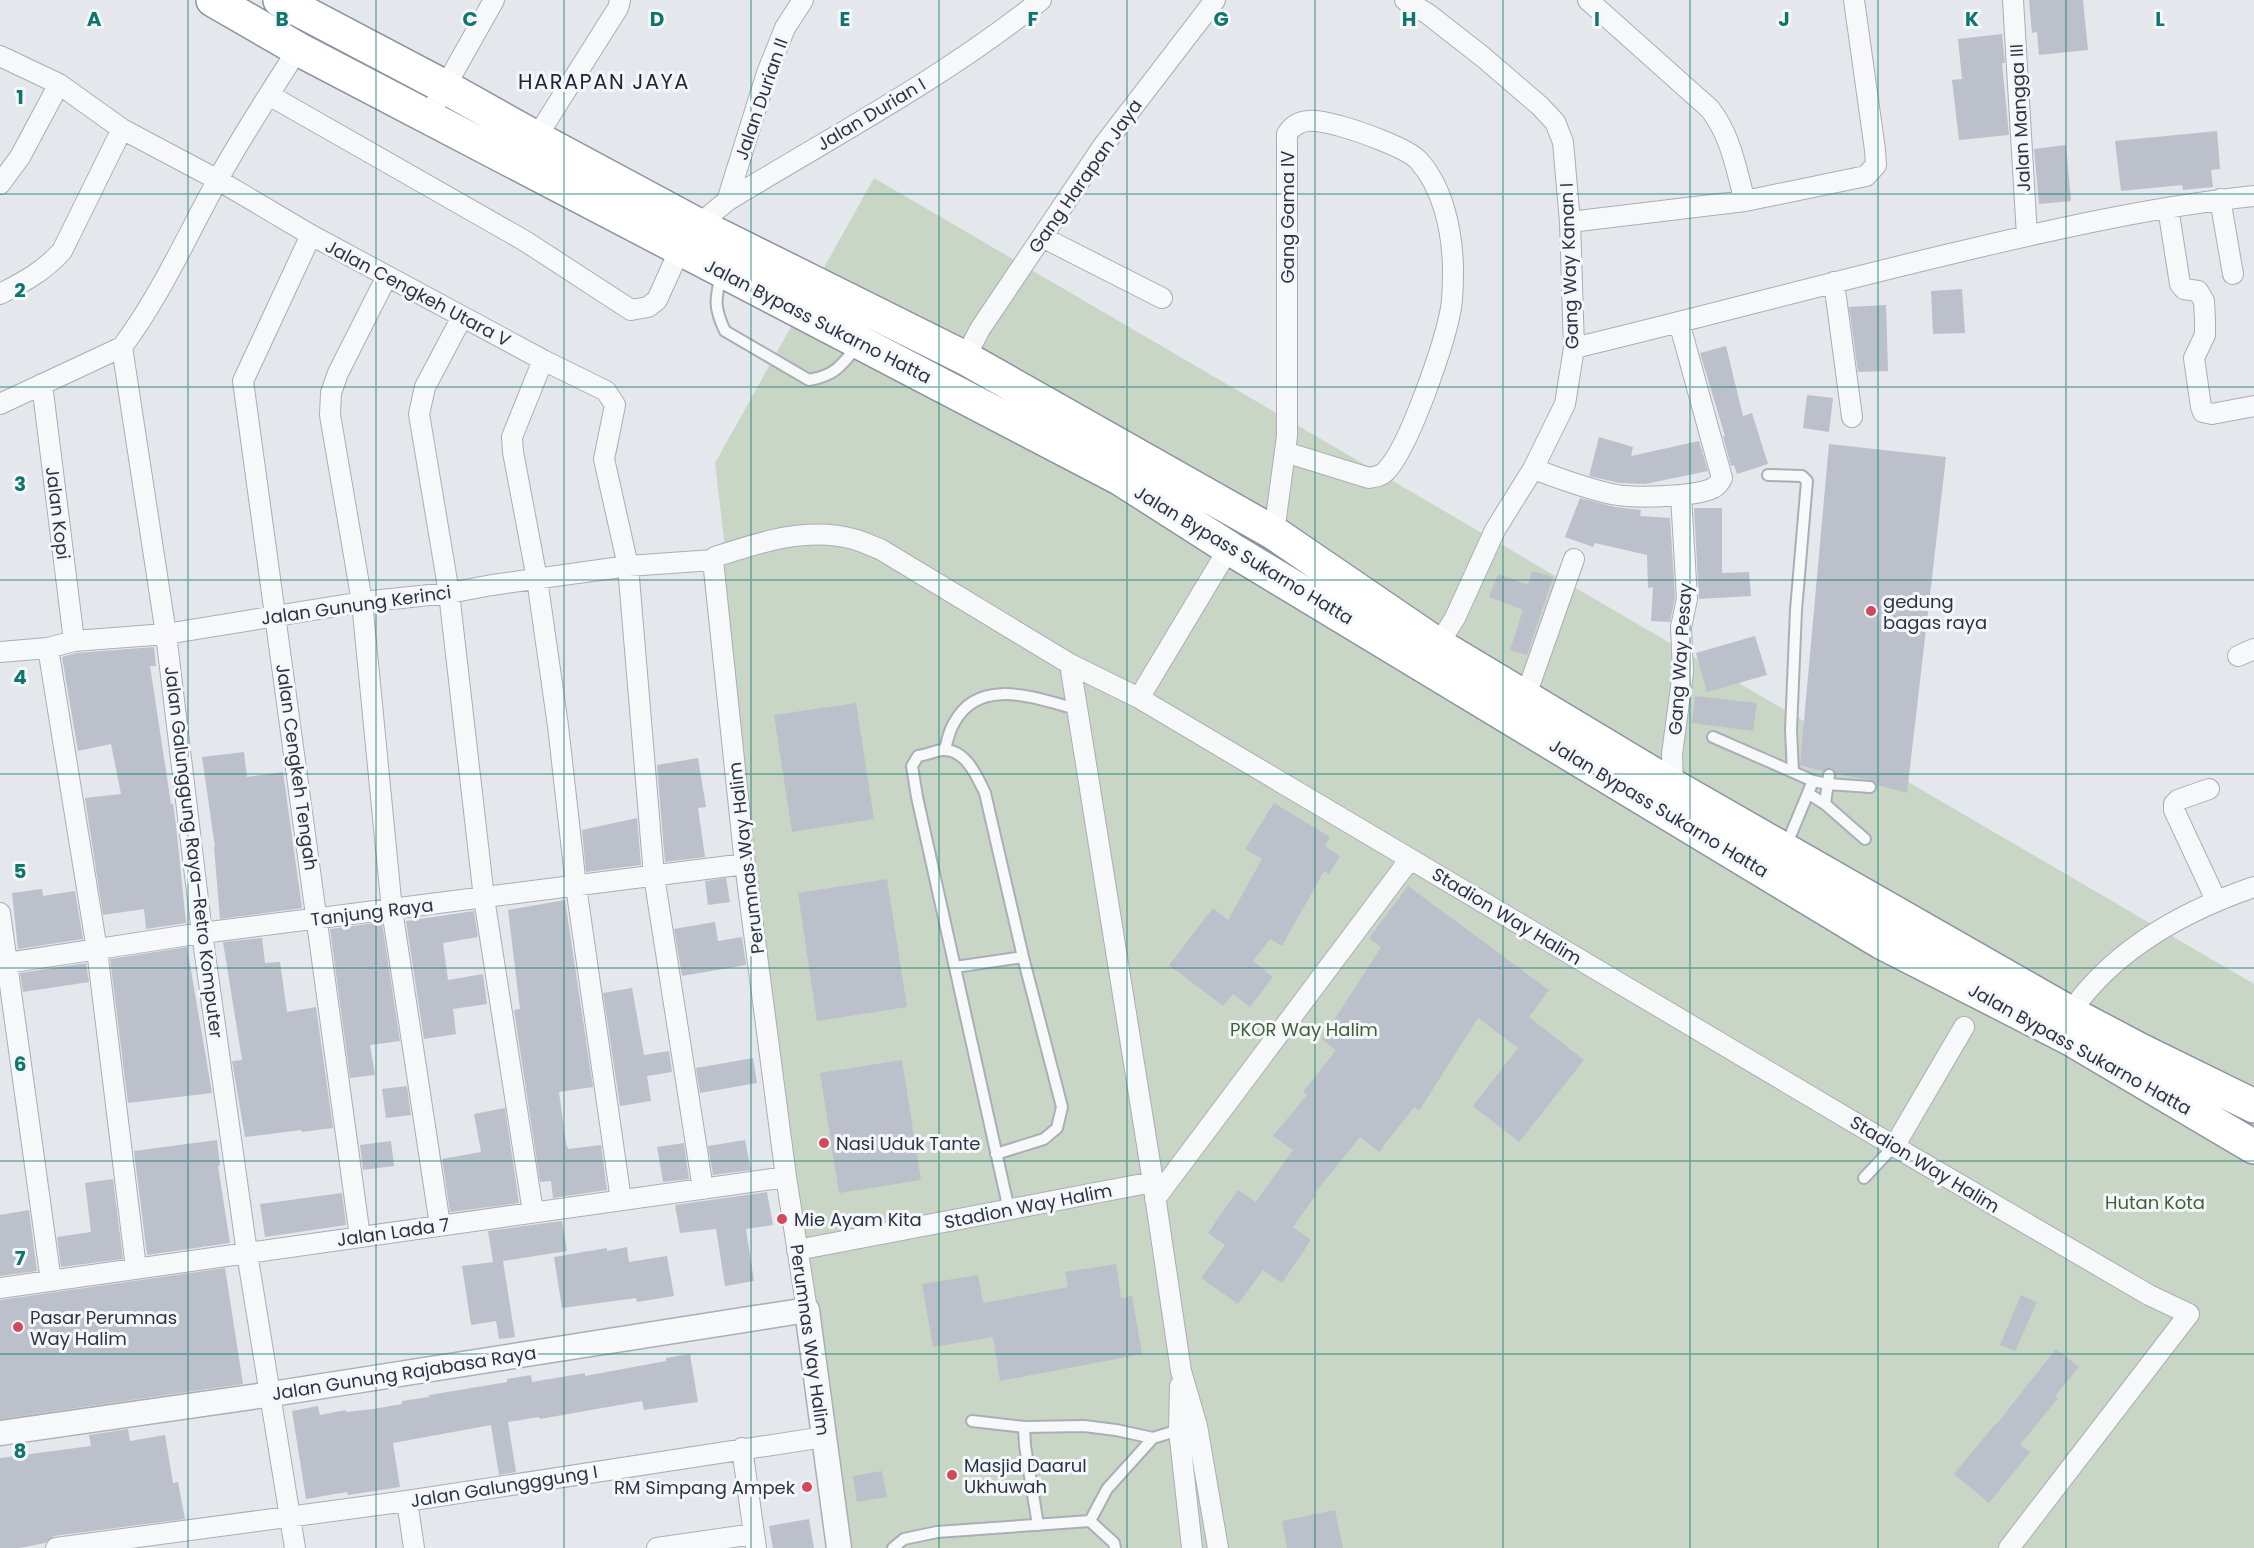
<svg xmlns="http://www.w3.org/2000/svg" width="2254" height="1548" font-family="Poppins,sans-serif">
<rect width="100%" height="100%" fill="#e4e7ec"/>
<path fill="#c9d6c5" d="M874,178l1380,806v564h-1416l-134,-967 2,-14 20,-10 -11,-94z"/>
<path fill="#bbc0ca" d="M2029,0h54l5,50 -49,5 -2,-23 -5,1z
M2002,34l3,29h-3l7,72 -50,5 -7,-60 10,-1 -4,-40z
M2217,131l3,38 -9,1 2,17 -30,3 -1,-5 -61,6 -6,-50z
M2066,145l5,56 -32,3 -5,-55z
M1962,289l3,44 -32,1 -2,-43z
M1886,305l2,66 -30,1 -9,-65z
M1726,346l17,70 9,-3 16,51 -31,10 -3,-9 -3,1 -8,-30h2l-25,-83z
M1807,395l26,3 -4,34 -26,-4z
M1599,437l34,10 -2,9 68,-15 9,30 -63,13 -26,-1 -30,-7z
M1829,444l117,13 -39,336 -30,-8 -6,-5 -35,-6 -5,-6 -8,3 -23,-6z
M1580,498l35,9 26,3 -1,6 30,2 5,80 -5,24 -19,-1 2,-34 -5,1 -1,-33 -52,-12 -2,4 -28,-10z
M1694,508h28v65l27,-1 2,24 -52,3z
M1532,571l21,6 -26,78 -17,-5 13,-40 -34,-13 9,-23 30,11z
M1755,636l12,39 -60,17 -11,-39z
M154,647l2,19h-6l21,138h2l3,21 10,98 -40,6 -2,-20 -41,6 -18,-117 36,-4 -10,-50 -33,7 -16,-94 14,-4z
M1695,696l62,7 -4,28 -61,-8z
M856,703l18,116 -82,13 -18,-117z
M244,752l3,25 36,-5 19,136 -82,11 -6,-72h1l-13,-90z
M698,758l8,49 -8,1 7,49 -40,5 -8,-97z
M1274,803l56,34 -5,9 15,10 -11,18 -5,-3 -42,75 -12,-7 -17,22 20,16 -23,30 -17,-13 -10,12 -54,-41 44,-57 15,12 34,-61 -17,-10z
M637,818l4,47 -55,7 -4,-42z
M726,878l4,24 -22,3 -3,-24z
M887,879l20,128 -90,14 -19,-128z
M1408,886l141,104 -20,27 55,43 -65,82 -46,-36 45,-58 -40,-30 -59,93 -5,-4 -35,45 -19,-15 -46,57 2,1 -23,32 18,13 -29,43 -19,-13 -25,34 -37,-26 24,-33 -17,-12 30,-43 18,12 37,-52 -20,-14 34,-41 -4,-3 33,-42 -14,-11 59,-92 -12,-9z
M42,889l1,7 32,-5 8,48 -65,10 -6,-56z
M565,900l28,187 -34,5 7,51 2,6 33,-4 6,45 -54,8 -2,-17 -11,1 -26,-172 6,-1 -12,-99z
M474,911l4,26 -35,6 5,37 35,-6 4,30 -34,5 3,25 -32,5 -18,-118z
M382,922l18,119 -30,4 5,30 -25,3 -20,-149z
M715,922l3,19 24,-4 4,28 -64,11 -8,-47z
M262,938l3,25 15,-1 7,50 29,-5 17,121 -31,4 -1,-2 -56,7 -13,-76 10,-1 -19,-118z
M187,947l25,146 -84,10 -18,-144z
M86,963l3,19 -66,10 -3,-19z
M632,988l12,67 25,-4 3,21 -25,4 4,25 -31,5 -17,-113z
M753,1058l4,25 -57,10 -4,-25z
M902,1060l19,120 -82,13 -19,-120z
M407,1086l4,29 -25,3 -4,-29z
M505,1108l14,95 -69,9 -8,-53 39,-7 -7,-38z
M217,1140l3,25 -2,1 12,77 -83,12 -13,-104z
M745,1140l6,30 -38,5 -5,-29z
M391,1141l3,25 -31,4 -3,-25z
M684,1143l5,36 -26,3 -6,-35z
M113,1179l10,80 -62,8 -4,-30 34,-5 -6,-49z
M767,1192l6,33 -27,4 8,52 -29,5 -9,-57 -36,4 -5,-28z
M342,1193l4,32 -81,12 -5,-33z
M29,1210l8,61 -37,5v-61z
M562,1221l5,30 -64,10 12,76 -16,2 -3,-18 -25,4 -9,-59 31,-4 -5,-31z
M627,1247l2,15 38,-6 7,40 -37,6 -1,-4 -74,10 -8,-51 53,-9v3z
M1116,1264l5,34 11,-2 10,58 -142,27 -7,-44 -60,10 -11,-63 56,-9 5,28 85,-16 -3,-15z
M225,1268l18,116 -243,35v-119z
M2021,1295l16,7 -22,49 -15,-6z
M2056,1349l23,18 -24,29 3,2 -38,47 10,7 -41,51 -35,-29 41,-50 1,1z
M690,1354l8,48 -54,8 -2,-9 -102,18 -1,-2 -31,5 8,50 -17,3 -8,-50 -98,18 7,44 -52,8 -1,-3 -41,7 -14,-88 26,-5 2,9 26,-5v2l27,-3 29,-5v-3l27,-4v-2l78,-13v-3l24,-4 1,7 53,-9v3l81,-15v-3z
M128,1429l2,12 35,-6 8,48 5,-1 7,37 -131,17 -9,7 -26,5h-19v-90l91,-12 -2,-11z
M882,1471l5,26 -30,5 -4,-26z
M1335,1510l8,38h-56l-5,-27z
M809,1519l5,29h-41l-4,-22z"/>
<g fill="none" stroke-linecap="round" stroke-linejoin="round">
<defs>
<path id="service" d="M721,275c-6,25 -7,33 4,56l84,49c27,-5 33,-15 49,-35
M1768,475l34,1 5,5 -11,129 -5,120 2,42 20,9 -27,65
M1713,737l80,35
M945,750c2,-9 4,-19 9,-27 25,-48 83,-24 123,-14
M1813,781l15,3 42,3
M1809,794l16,10 4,-29
M1825,804l40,35
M955,967l68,-10
M996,1154l48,-15 13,-11 5,-21 -39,-150 -38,-164c-8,-17 -20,-45 -43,-43 -7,1 -16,5 -24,6l-6,10 5,31 92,413
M1864,1178l31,-33
M972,1421l52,6 1,19 13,79
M1024,1427l60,-1 32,4 37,8
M1090,1521l24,22 1,5
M893,1548l11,-9 33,-7 153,-11 17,-32 46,-51 29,-9"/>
<path id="minor" d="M1405,0l23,14 55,43 57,49 15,16 8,20 7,80 4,126 -9,56 -32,65 -38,61 -40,88 -17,27
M1588,0l122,109c21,27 26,60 35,92
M2013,0l14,236
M0,56l59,28 63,45 96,51 93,55 232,125 63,31 9,14 -11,54 24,107 26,310 49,313
M269,95l256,146 106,69 17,-3 9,-7 23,-51
M428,117l66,-117
M536,138l82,-130 2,-8
M0,184l20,-27 39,-73
M2220,199l13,75
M727,201l40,-128 18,-45 18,-28
M2168,208l12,76 4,5 14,2 6,10 1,19v15l-11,23 7,49 2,5 9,2 42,-8
M1570,222l175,-21 121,-25 10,-11 -1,-15 -21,-150
M698,225l29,-24c106,-65 217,-123 314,-201
M311,235l-68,146 117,856
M1042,237l120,61
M387,276l-49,97 -7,20 -1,22 32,187 30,308 48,315
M1834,282l18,135
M0,294c24,-12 44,-23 62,-43l60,-122
M462,317l-37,70 -6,27 30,179 35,305 49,314
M1574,348c125,-30 250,-64 376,-94 100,-24 201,-47 304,-58
M965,358l15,-29 123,-183 112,-146
M543,360l-31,77 1,15 24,127 21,147 18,160 45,314
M42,384l32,257
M0,404l122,-57
M1533,469c27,9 55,21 84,26 19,3 79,2 96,-7 4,-2 7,-6 9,-10l-43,-156
M1274,533l13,-97v-302c12,-20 35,-13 53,-8 18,5 68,22 79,35 24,27 33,69 34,106 0,13 0,28 -2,41 -6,34 -42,141 -66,164 -4,4 -10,5 -16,6l-84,-26
M713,560l32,304 41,313 21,133
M48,648l49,302 39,318
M0,652l48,-4 26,-7 92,-7 196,-32 87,-9 43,-8 136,-19 85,-6 2,-3c43,-14 92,-31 138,-18 9,2 18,7 27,10l190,115 69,34 770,457 240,140 40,19 -180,234
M2238,656l16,-7
M1070,664l83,518 28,189 16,55 21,122
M1139,698l90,-150
M1525,698l49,-139
M1673,786l-1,-32 11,-82 -2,-45 6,-28 -6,-104
M2209,789l-31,11 -4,4v6l42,90
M0,913l51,368
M0,964l202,-31 543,-69
M2070,1013c43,-63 114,-102 184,-126
M1895,1145l69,-118
M1155,1199l255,-340
M797,1250l356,-68
M0,1288l786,-111
M1180,1386l-1,44 13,118
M742,1448l14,100
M407,1501l7,47
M56,1548l351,-47 417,-64
M295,1548l-48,-295 -45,-320 -36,-299 -44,-287c38,-51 64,-109 94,-164 25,-46 54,-90 82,-134
M657,1548l97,-14"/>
<path id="tertiary" d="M0,1433l272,-39 535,-84 32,238"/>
<path id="trunk" d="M213,0l85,49 823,430 108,69 652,394 190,97 183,108
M280,0l165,87 91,51 162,87 267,133 309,175 164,112 235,141 397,227 70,37 114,56"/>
</defs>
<use href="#service" stroke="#a9aeb7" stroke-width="14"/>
<use href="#minor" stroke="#a9aeb7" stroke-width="22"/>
<use href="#tertiary" stroke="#a9aeb7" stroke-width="27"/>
<use href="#trunk" stroke="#8b94a3" stroke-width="36"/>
<use href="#service" stroke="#f7f8fa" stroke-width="10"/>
<use href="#minor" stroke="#f7f8fa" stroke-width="20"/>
<use href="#tertiary" stroke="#f7f8fa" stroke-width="24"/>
<use href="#trunk" stroke="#fff" stroke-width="33"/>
</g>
<path fill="none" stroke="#0f766e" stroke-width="1.5" stroke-opacity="0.55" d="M188,0v1548M376,0v1548M564,0v1548M751,0v1548M939,0v1548M1127,0v1548M1315,0v1548M1503,0v1548M1690,0v1548M1878,0v1548M2066,0v1548M0,194h2254M0,387h2254M0,580h2254M0,774h2254M0,968h2254M0,1161h2254M0,1354h2254"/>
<g fill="#d1495b" stroke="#f4f6f9" stroke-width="2">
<circle cx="1871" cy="611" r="6"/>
<circle cx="824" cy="1143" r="6"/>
<circle cx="782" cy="1219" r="6"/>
<circle cx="18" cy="1327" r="6"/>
<circle cx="952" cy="1475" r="6"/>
<circle cx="807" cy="1487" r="6"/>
</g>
<g text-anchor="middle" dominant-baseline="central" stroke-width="6" stroke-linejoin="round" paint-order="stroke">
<g font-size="18" fill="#2b3445" stroke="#f4f6f9">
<text transform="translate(761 99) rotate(-71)">Jalan Durian II</text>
<text transform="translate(871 114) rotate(-31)">Jalan Durian I</text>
<text transform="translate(2020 118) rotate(-93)">Jalan Mangga III</text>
<text transform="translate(1085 176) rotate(-55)">Gang Harapan Jaya</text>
<text transform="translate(1287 217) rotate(-90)">Gang Gama IV</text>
<text transform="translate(1569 266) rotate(-92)">Gang Way Kanan I</text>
<text transform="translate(418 293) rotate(28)">Jalan Cengkeh Utara V</text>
<text transform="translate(818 321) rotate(27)">Jalan Bypass Sukarno Hatta</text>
<text transform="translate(58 513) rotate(83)">Jalan Kopi</text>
<text transform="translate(1244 555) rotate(31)">Jalan Bypass Sukarno Hatta</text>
<text transform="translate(356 605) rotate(-8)">Jalan Gunung Kerinci</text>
<text transform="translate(1680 659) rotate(-86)">Gang Way Pesay</text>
<text transform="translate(297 767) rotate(82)">Jalan Cengkeh Tengah</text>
<text transform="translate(1659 808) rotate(31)">Jalan Bypass Sukarno Hatta</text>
<text transform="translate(194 852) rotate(83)">Jalan Galunggung Raya—Retro Komputer</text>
<text transform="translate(746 858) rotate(-97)">Perumnas Way Halim</text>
<text transform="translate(372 912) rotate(-7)">Tanjung Raya</text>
<text transform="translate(1507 916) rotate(31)">Stadion Way Halim</text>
<text transform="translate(2080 1049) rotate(29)">Jalan Bypass Sukarno Hatta</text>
<text transform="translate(1925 1164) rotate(31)">Stadion Way Halim</text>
<text transform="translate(1028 1206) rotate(-11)">Stadion Way Halim</text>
<text transform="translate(393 1232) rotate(-8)">Jalan Lada 7</text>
<text transform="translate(810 1340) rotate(82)">Perumnas Way Halim</text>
<text transform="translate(404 1373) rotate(-9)">Jalan Gunung Rajabasa Raya</text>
<text transform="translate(504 1486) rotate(-9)">Jalan Galungggung I</text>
</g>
<g font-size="18" fill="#2b3445" stroke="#f4f6f9" text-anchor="start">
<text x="1883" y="601">gedung<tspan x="1883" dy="21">bagas raya</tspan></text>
<text x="836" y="1143">Nasi Uduk Tante</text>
<text x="794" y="1219">Mie Ayam Kita</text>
<text x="30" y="1317">Pasar Perumnas<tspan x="30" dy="21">Way Halim</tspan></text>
<text x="964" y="1465">Masjid Daarul<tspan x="964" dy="21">Ukhuwah</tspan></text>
<text x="795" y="1487" text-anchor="end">RM Simpang Ampek</text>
</g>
<g font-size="18" fill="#3f6138" stroke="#f4f6f9">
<text x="1304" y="1029">PKOR Way Halim</text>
<text x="2155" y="1202">Hutan Kota</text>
</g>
<g font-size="21" letter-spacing="1.5" fill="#1d2536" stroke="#f4f6f9">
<text x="604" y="81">HARAPAN JAYA</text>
</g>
</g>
<g font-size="20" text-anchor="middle" font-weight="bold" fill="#0f766e" stroke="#f4f6f9" stroke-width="6" stroke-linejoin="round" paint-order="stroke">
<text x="94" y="26">A</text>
<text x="282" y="26">B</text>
<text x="470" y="26">C</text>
<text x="657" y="26">D</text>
<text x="845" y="26">E</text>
<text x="1033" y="26">F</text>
<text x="1221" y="26">G</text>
<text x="1409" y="26">H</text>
<text x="1597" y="26">I</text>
<text x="1784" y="26">J</text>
<text x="1972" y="26">K</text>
<text x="2160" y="26">L</text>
<text x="20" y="104">1</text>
<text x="20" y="297">2</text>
<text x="20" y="491">3</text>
<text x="20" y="684">4</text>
<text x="20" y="878">5</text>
<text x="20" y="1071">6</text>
<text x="20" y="1265">7</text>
<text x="20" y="1458">8</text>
</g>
</svg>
